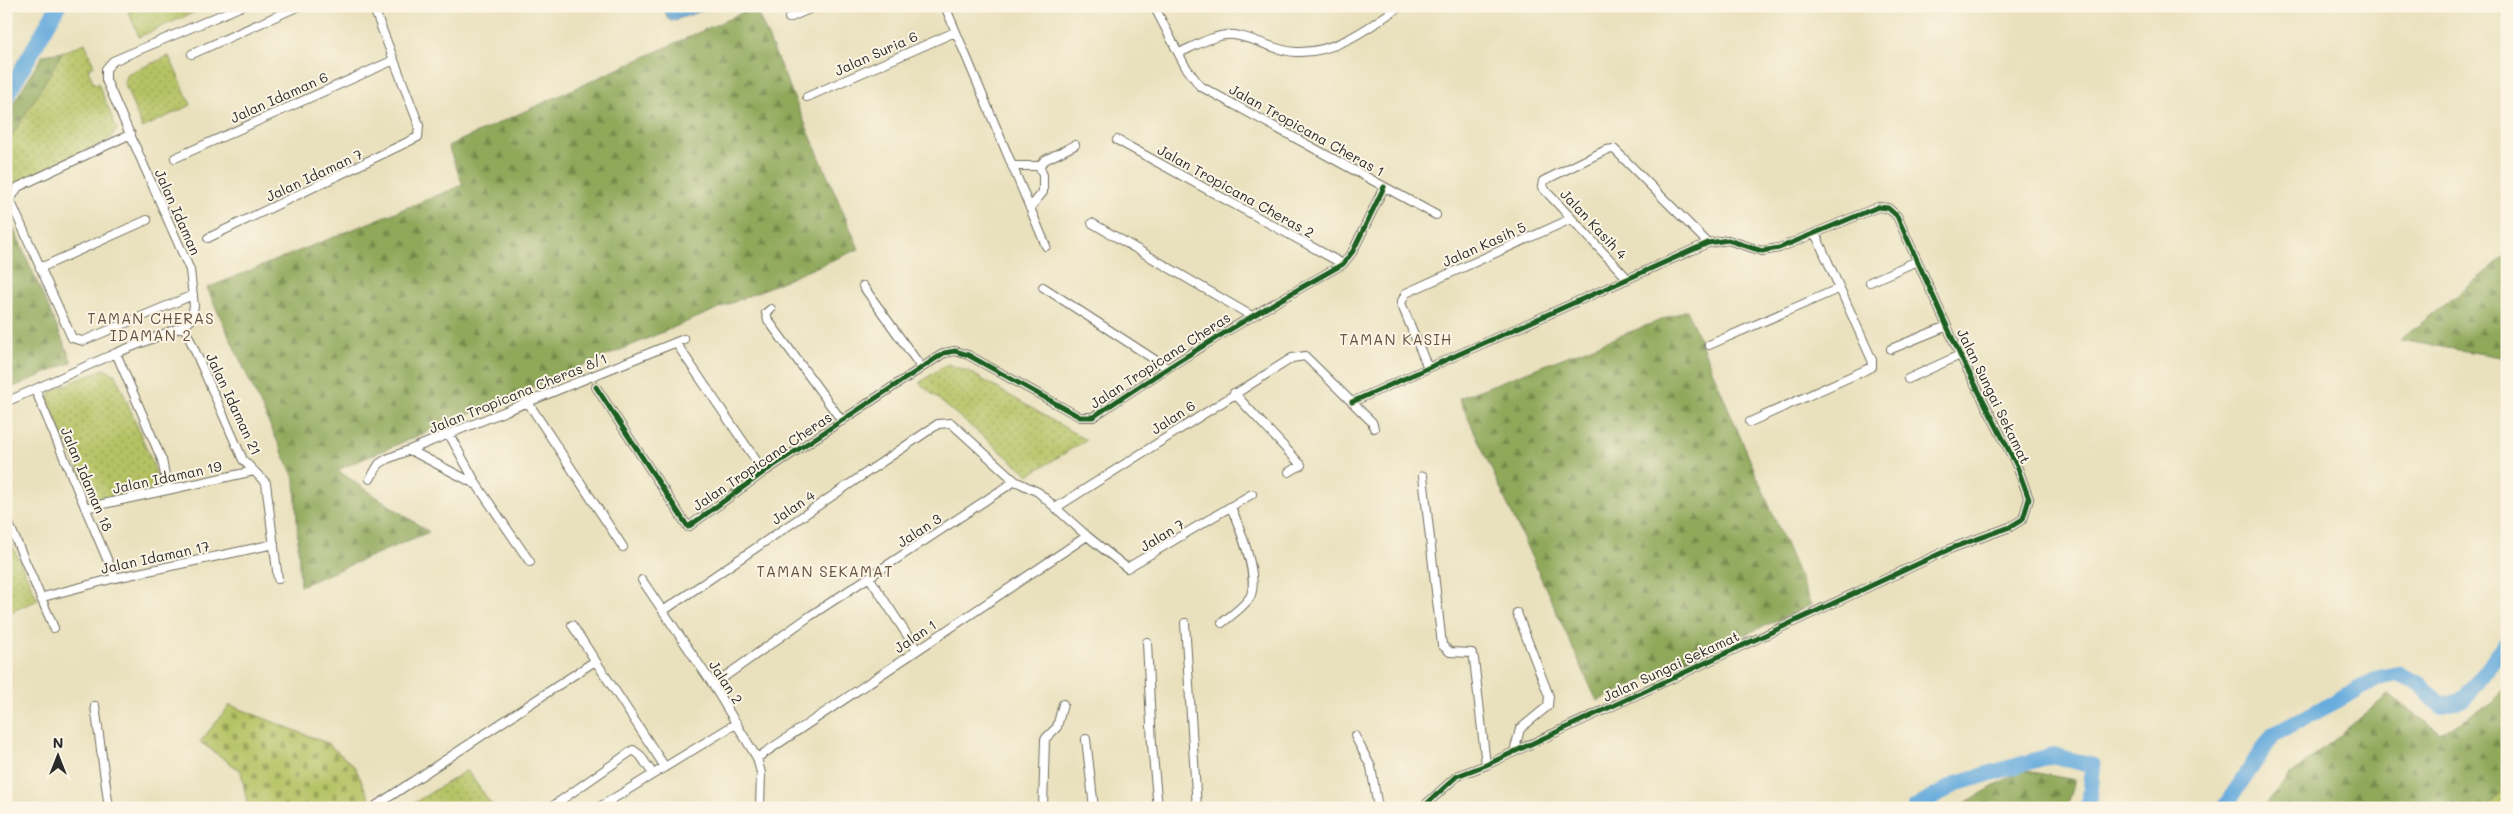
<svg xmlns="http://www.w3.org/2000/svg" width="2513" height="814" font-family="Mali,sans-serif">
<defs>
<pattern id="grass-tufts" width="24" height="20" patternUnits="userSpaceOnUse" patternTransform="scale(1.25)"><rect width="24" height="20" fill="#b4c264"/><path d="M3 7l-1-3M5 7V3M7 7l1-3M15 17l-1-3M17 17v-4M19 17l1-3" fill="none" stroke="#939e53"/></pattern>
<pattern id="forest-firs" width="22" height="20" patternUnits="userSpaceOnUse" patternTransform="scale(1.25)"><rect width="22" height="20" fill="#8fa85a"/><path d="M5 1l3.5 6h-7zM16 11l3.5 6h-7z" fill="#75894b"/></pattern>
<pattern id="cemetery-stones" width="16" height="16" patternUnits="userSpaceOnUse" patternTransform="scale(1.25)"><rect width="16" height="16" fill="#b4c264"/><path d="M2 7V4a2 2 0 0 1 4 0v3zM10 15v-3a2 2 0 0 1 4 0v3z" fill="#939e53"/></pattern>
<pattern id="park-dots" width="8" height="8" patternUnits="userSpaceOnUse" patternTransform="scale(1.25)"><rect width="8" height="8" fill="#b4c264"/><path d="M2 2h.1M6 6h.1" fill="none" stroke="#939e53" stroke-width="1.8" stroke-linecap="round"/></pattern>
<pattern id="water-rules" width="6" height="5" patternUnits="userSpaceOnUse" patternTransform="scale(1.25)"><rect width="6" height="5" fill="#67acdd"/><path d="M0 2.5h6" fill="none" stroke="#558cb3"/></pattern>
</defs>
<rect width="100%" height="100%" fill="#fcf5e5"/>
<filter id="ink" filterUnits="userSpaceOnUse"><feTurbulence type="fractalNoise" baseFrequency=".02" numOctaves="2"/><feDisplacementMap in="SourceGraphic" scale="10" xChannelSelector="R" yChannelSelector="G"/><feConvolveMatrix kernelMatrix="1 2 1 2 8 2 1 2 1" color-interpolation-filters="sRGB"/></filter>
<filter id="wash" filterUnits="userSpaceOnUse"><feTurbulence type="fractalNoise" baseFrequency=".0096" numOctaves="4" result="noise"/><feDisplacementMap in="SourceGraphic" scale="20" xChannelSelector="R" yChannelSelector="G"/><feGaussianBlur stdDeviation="1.12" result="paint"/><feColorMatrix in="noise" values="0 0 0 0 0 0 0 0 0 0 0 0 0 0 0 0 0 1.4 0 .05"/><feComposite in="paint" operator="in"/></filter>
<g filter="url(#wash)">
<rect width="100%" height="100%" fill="#e9e1bd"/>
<path fill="url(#grass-tufts)" stroke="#707648" d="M2507,789v19h-21z"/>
<path fill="url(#forest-firs)" stroke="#5d6a42" d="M755,7l104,242 -522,221 92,62 -129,54 -5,-106 -88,-192 256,-103 -15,-39z
M63,52l-57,94v-31l37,-60z
M6,211l66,151 -66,28v-32l4,-18 -4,-7z
M2507,255v103l-107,-18z
M1687,310l124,295 -214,96 -138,-303z
M2507,685v104l-21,19h-224l28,-32 99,-82 51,39 54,-31z
M2022,770l53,10 -8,28h-111z"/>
<path fill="url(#cemetery-stones)" stroke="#707648" d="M230,705l97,38 28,24 19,41h-126l-7,-37 -41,-29z"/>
<path fill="url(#park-dots)" stroke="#707648" d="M126,6h82l-69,31z
M85,43l9,23 -6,3 6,15 4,-1 19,46 -7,10 -104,48v-41l57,-94z
M169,56l22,49 -49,23 -18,-46 3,-8z
M947,364l21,7 118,69 -57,35 -110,-92z
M104,369l12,6 38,92 4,13 -6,9 -46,9 -7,5 -7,-4 -44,-98 3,-10z
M6,532l32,68 -32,14z
M467,770l27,38h-88z"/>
<path fill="url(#water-rules)" stroke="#496c84" d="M663,6h53l-44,15 -4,-2z"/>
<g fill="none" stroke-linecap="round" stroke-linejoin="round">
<path stroke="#67acdd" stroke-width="16" d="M6,97l52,-91
M1915,808l42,-25 96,-28 40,11 -4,42
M2224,808l49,-73 106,-57 19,-4 22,10 20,22 24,-7 43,-56"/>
</g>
</g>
<g filter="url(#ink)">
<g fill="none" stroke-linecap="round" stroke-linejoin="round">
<defs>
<path id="street" d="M945,6l101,240
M1154,6l31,60 15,20 236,129
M789,18l27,-12
M1179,53c16,-7 37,-20 55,-18 22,3 40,16 62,17 39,2 74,-25 104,-46
M192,54l107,-48
M807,97l148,-65
M131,134l-113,53 -8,13 62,138 11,3 110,-46
M1117,140l226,124
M175,158l219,-98
M1012,166h27l4,9v17l-13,16
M1039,166l6,-6 30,-15
M1092,223l158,92
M208,238l210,-101 1,-12 -46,-119
M40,268l107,-48
M1628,279l-86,-92 1,-6 63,-31 8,-1 94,94
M1870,282l47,-21
M863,286l58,81
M1043,287l123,80
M771,309l-5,4 2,7 74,101
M184,326l59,134 23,23 12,96
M676,343l88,129
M1709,345l131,-57
M1891,349l56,-23
M116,353l46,107 6,30
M1428,368l-27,-65 5,-10 165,-74
M1908,379l52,-24
M596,387l92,140 76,-55 180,-119 11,-2 13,4 112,62h13c81,-55 164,-105 250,-153l10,-13 31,-64
M35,389l80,189
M1234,393l67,72 -12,7
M527,401l96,146
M6,402l110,-49 68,-27 7,-6 3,-14 -4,-36 -84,-190v-11l7,-8 129,-55
M1352,402l356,-159 20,-3 34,11 17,-3 99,-41 10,1 9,8 63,139 57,111 12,33 -6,20 -13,8 -58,21 -466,217 -29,11 -35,32
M1750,422l122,-55v-7l-57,-127
M449,434l28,51 53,77
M410,450l67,35
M1423,476l19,169 8,7 22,1 2,6 12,106
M370,479l9,-15 8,-5 297,-120
M1057,507l235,-149 13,-2 67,66 2,6
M85,508l169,-37
M6,517l48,111
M869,577l48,73
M642,580l71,105 44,73 4,15 -1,35
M43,597l72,-19 159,-34
M663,611l275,-187 13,-1 64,58 23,11 49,44 40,32 125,-74
M1185,623l12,185
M1222,623c8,-7 23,-17 28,-26 10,-19 -11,-71 -19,-90
M572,625l93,142
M1147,642l5,103 6,63
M713,685l97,-69 205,-135
M95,706l14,102
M1355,736l16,31 7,41
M1086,739l8,69
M1514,752l6,-23 28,-23 1,-10 -32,-83
M757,758l330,-222
M377,805l218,-144
M550,808l83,-58 7,5 13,19
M598,808l139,-85
M1043,808l2,-69 12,-12 6,-23"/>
</defs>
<use href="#street" stroke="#6e6b5e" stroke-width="10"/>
<use href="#street" stroke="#fff" stroke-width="8"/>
<defs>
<path id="cycleway" d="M596,387l92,140 76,-55 180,-119 11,-2 13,4 112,62h13c81,-55 164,-105 250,-153l10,-13 31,-64
M1352,402l356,-159 20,-3 34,11 17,-3 99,-41 10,1 9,8 63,139 57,111 12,33 -6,20 -13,8 -58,21 -466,217 -29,11 -35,32"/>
</defs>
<use href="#cycleway" stroke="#fcf5e5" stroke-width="8"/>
<use href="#cycleway" stroke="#1b5e20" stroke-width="5"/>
</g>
</g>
<g text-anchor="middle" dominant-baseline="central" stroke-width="4" stroke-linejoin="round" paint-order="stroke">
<g font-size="14" fill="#2b2b2b" stroke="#fcf5e5">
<text transform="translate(876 53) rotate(-24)">Jalan Suria 6</text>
<text transform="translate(279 97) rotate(-24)">Jalan Idaman 6</text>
<text transform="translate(1307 130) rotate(29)">Jalan Tropicana Cheras 1</text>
<text transform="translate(314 175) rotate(-25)">Jalan Idaman 7</text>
<text transform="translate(1236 191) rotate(29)">Jalan Tropicana Cheras 2</text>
<text transform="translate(178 212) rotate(66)">Jalan Idaman</text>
<text transform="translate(1594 224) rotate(47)">Jalan Kasih 4</text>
<text transform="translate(1484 244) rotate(-24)">Jalan Kasih 5</text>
<text transform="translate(1160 360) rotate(-33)">Jalan Tropicana Cheras</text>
<text transform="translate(518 393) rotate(-22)">Jalan Tropicana Cheras 8/1</text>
<text transform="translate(1994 396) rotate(64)">Jalan Sungai Sekamat</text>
<text transform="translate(234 404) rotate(65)">Jalan Idaman 21</text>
<text transform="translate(1173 417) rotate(-33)">Jalan 6</text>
<text transform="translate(762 461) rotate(-34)">Jalan Tropicana Cheras</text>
<text transform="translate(167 477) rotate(-12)">Jalan Idaman 19</text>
<text transform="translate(87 479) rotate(67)">Jalan Idaman 18</text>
<text transform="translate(793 507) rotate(-34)">Jalan 4</text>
<text transform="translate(919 530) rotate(-33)">Jalan 3</text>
<text transform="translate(1162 535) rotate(-31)">Jalan 7</text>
<text transform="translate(155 557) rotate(-12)">Jalan Idaman 17</text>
<text transform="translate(915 636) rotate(-34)">Jalan 1</text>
<text transform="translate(1671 666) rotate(-25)">Jalan Sungai Sekamat</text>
<text transform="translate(726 682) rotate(57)">Jalan 2</text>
</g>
<g font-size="15" letter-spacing="1" fill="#655344" stroke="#fcf5e5">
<text x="151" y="318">TAMAN CHERAS<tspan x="151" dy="17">IDAMAN 2</tspan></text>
<text x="1396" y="339">TAMAN KASIH</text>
<text x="825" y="571">TAMAN SEKAMAT</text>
</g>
</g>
<rect width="2513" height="814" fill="none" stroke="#fcf5e5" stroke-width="25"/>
<g transform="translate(58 756)" stroke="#fcf5e5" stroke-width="4" paint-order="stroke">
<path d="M0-4L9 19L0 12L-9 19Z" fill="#2b2b2b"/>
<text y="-8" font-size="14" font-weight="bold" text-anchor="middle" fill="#2b2b2b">N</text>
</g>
</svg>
